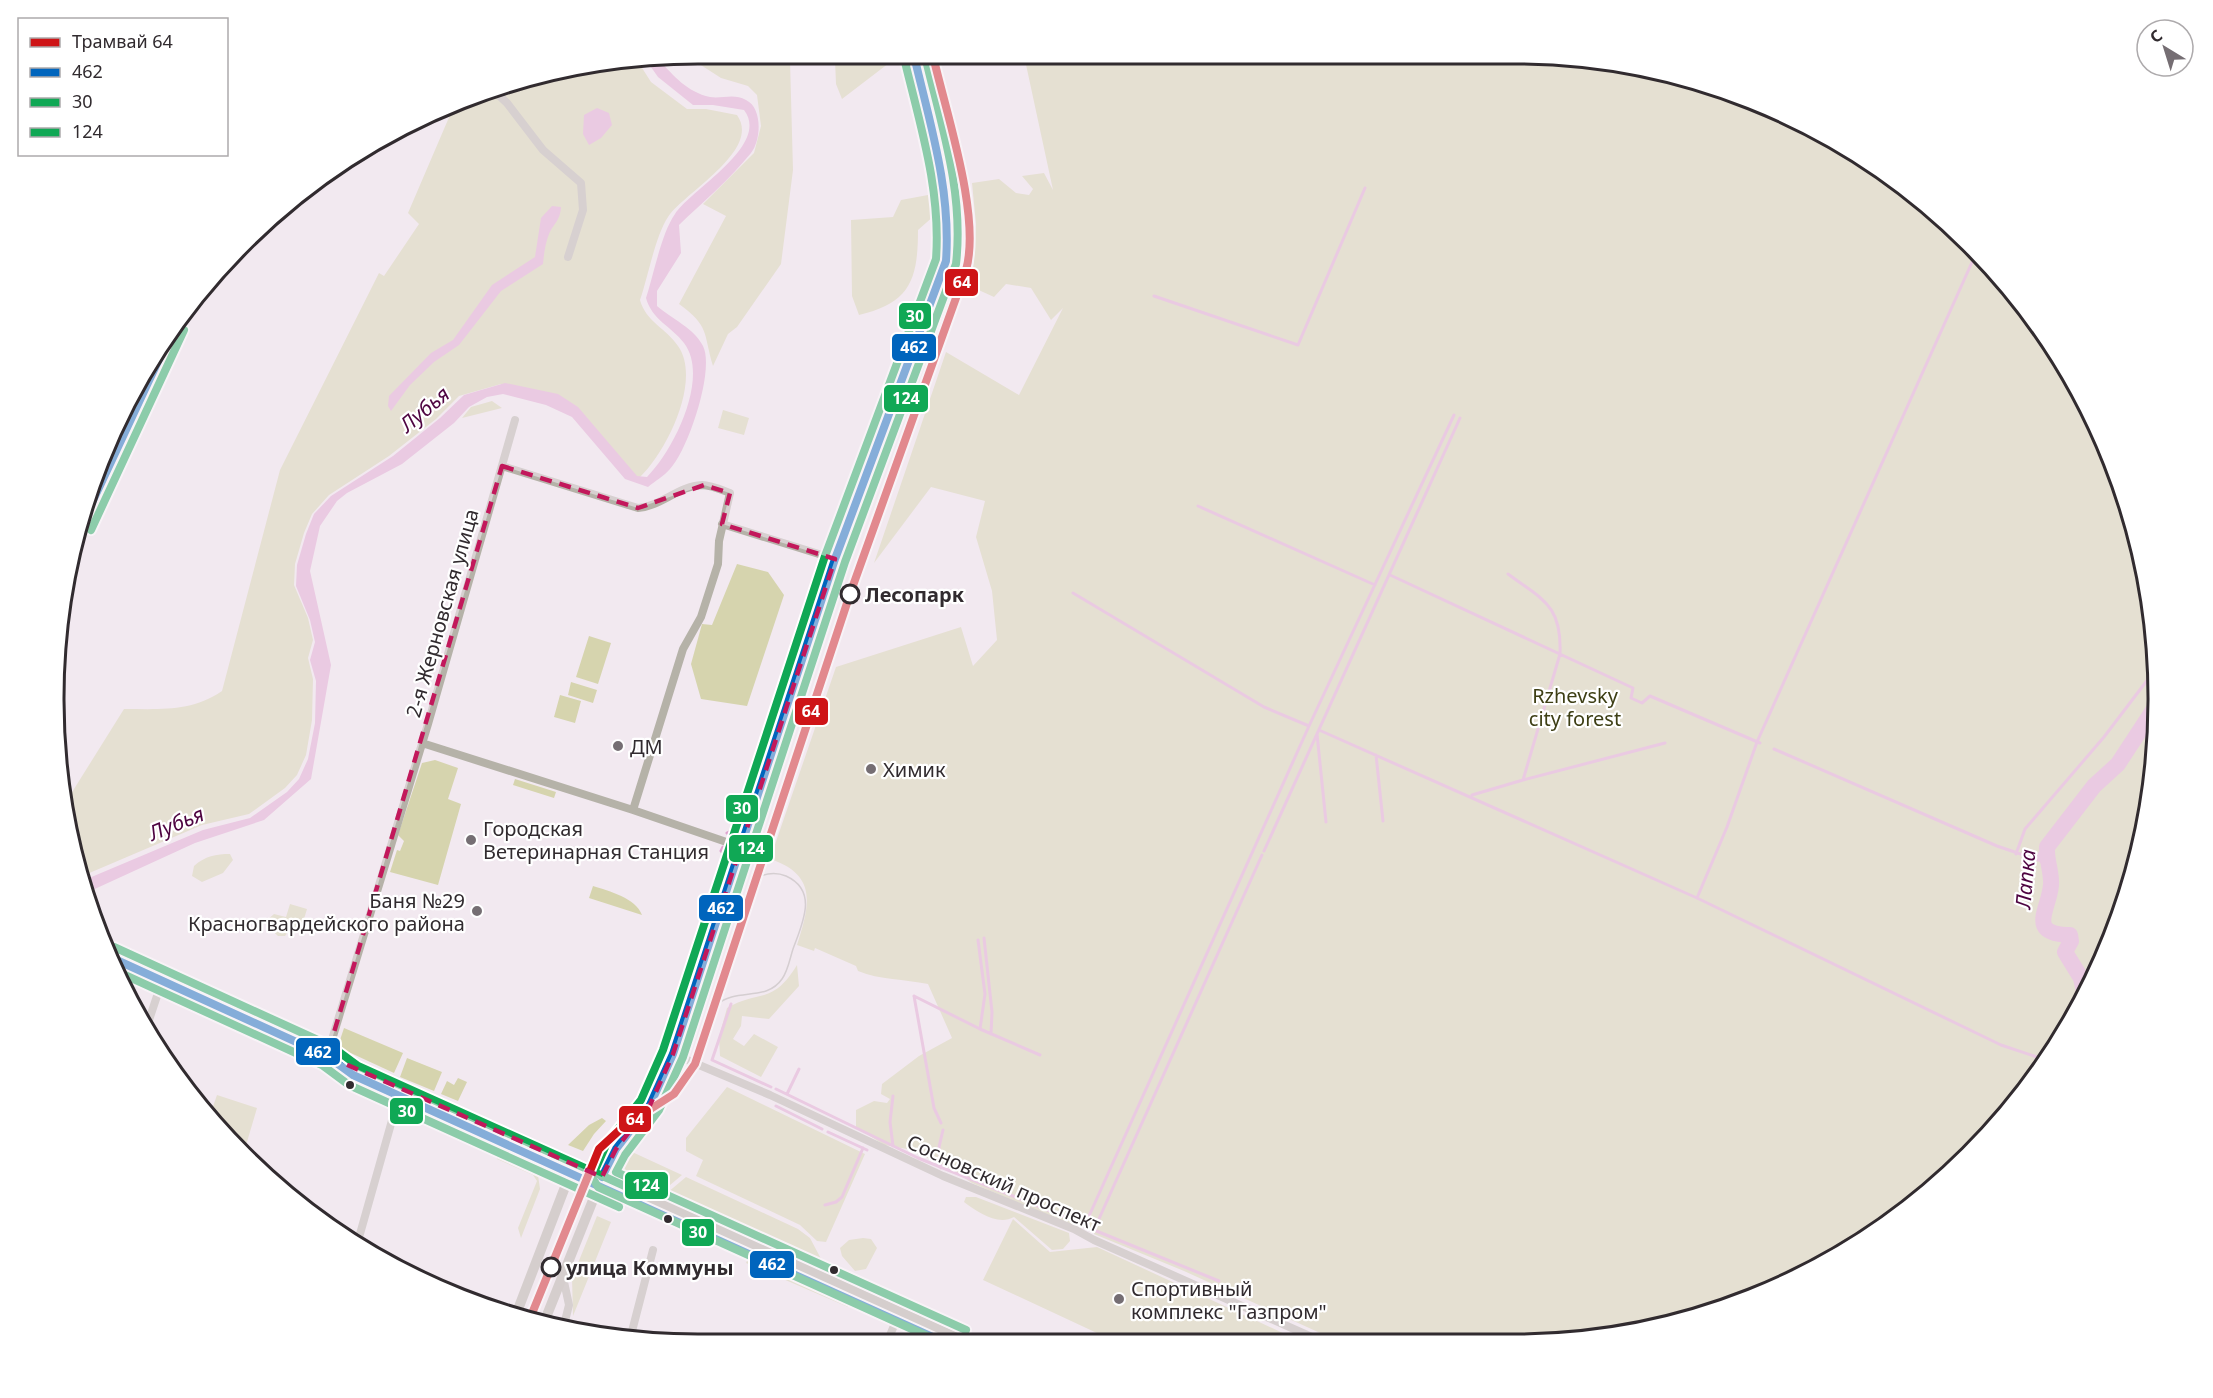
<svg xmlns="http://www.w3.org/2000/svg" width="2213" height="1398" font-family="'Noto Sans',sans-serif">
<rect width="100%" height="100%" fill="#f2e9f0"/>
<path fill="#d6d4ae" d="M1598,59l163,44 146,85 92,86 74,103 52,115 29,123 4,127 -21,124 -45,119 -66,107 -87,92 -103,74 -155,64 -124,21 -217,-1 -156,-71 -90,-37 1,-3 -14,-6 -13,-1 -96,-41 -26,-17 -39,-17 -23,-4 -28,-18v-17l18,-9 13,2 3,-4 -9,-5 1,-10 37,-28 33,-18 -24,-54c-24,-5 -48,-4 -70,-13l-2,-5 -41,-18 -1,3 -17,-6c12,-38 22,-70 -27,-86l66,-192 125,-40 12,39 24,-26 -5,-49 -16,-54 9,-36 -54,-14 -57,76 72,-211 73,43 44,-87 -12,12 -20,-32 -25,-4 -12,13 -22,-10 4,-63 -4,-41 27,-4 17,14 13,2 4,-6 -11,-13 22,-3 9,17 -28,-130z
M614,60h23l14,22 36,27h19l31,6c25,35 -52,77 -69,102 -13,20 -20,60 -28,83 6,22 26,28 38,46 24,34 -11,105 -38,131l-9,-1 -58,-69 -57,-21 -15,-2 -42,12 -23,23 -47,37 -60,39 -17,19 -8,19 -9,31 -1,21 14,33 5,22 -5,18 5,21 -1,41 -6,35 -9,20 -12,13 -36,26 -47,11 -122,52 -17,-76 6,-4 55,-88c37,0 67,3 98,-18l58,-221 99,-197 5,3 35,-52 -11,-11 45,-105 39,-20z
M693,60h97l3,110 -12,94 -44,63 -9,7 -15,32c-10,-34 -3,-39 -34,-62l47,-88 -23,-12 51,-51 7,-27 -4,-31 -9,-9 -27,-8z
M835,60h58l-51,39 -6,-15z
M928,195l7,20 -17,15c0,50 -8,73 -59,85l-7,-19 -1,-76 42,-3 8,-17z
M492,401l10,7 -40,10 9,-11z
M723,410l26,8 -5,17 -26,-7z
M737,564l31,8 16,23 -37,111 -46,-7 -10,-35 11,-40 10,1z
M589,636l22,7 -13,41 -22,-7z
M571,682l26,8 -4,13 -25,-8z
M560,695l21,6 -6,22 -21,-6z
M435,760l23,8 -10,31 13,5 -23,81 -48,-13 7,-22 3,1 4,-10 -6,-6 24,-72z
M515,779l41,13 -2,6 -41,-13z
M230,854l3,6 -10,13 -21,9 -10,-6 2,-10c11,-10 22,-12 36,-12z
M593,886c16,5 43,12 49,29l-53,-17z
M290,904l17,5 -6,20 -9,-2 -7,9h-7l-11,-10v-6l7,-6 12,3z
M797,965l2,21 -30,33 -27,-3 -1,10 -8,13 11,7 10,-12 24,13 -17,30 -41,-21 -1,-19 8,-29c32,-19 45,-2 70,-43z
M344,1028l59,25 -9,20 -52,-24 -2,-9z
M407,1058l35,14 -8,19 -34,-14z
M458,1078l9,4 -9,19 -17,-7 6,-13 7,4z
M727,1087l138,67 -39,88 -9,-1 -17,-16 -104,-49 7,-16 -17,-9v-13z
M217,1095l40,13 -13,44 -41,-42 8,2z
M602,1118l4,3 -12,13 -11,17 -15,-6 21,-20z
M630,1151l52,24 -19,16 -39,-21z
M496,1154l42,21 2,14 -19,49 -3,-10 19,-47 -4,-6 -36,-16z
M686,1177l112,52 12,9 18,34 -163,-73 2,-6z
M966,1197h10l93,36 1,8 -7,8 -11,1 -38,-33c-16,9 -37,-5 -50,-15z
M597,1216l14,6 -38,94 -1,-38z
M1013,1219l37,33 47,-5 203,94h-186l-131,-61z
M863,1238l8,1 6,9 -11,21 -11,2 -13,-15 -2,-8 9,-8z
M748,1259l101,44 -1,4 -102,-44z"/>
<path fill="#e0a4d0" d="M646,60h13c15,16 28,32 51,37 12,2 24,-4 36,3 17,8 15,41 5,53 -21,26 -48,49 -72,72l2,28 -24,38v15c14,12 38,23 46,40 12,24 -15,104 -33,123 -6,7 -15,12 -22,18l-23,-8 -53,-62 -26,-12 -43,-11 -16,3 -18,10 -15,16 -52,41 -55,29 -10,8 -17,25 -10,45 21,94 -20,114 -47,41 -69,23 -109,50 -4,-12 121,-51 47,-12 37,-26 12,-13 9,-20 7,-36 1,-42 -6,-21 5,-18 -5,-22 -14,-34 1,-21 9,-31 8,-20 17,-18 62,-40 47,-38 24,-23 41,-12 53,11 20,13 59,69 10,1c27,-27 63,-100 37,-134 -13,-17 -32,-23 -38,-45 8,-24 15,-64 29,-84 16,-25 96,-69 69,-104l-31,-5h-20l-35,-28z
M597,108l12,5 3,12 -11,13 -12,7 -6,-11 1,-19z
M552,206l9,1c-1,14 -7,16 -12,27 -4,10 -5,20 -6,30l-42,27 -42,54 -25,17 -24,23 -19,26 -3,-5 1,-10 42,-43 22,-13 39,-55 43,-28 6,-39z
M2050,843l2,18 -4,8 -11,-9v-6l6,-8z"/>
<g fill="none" stroke-linecap="round" stroke-linejoin="round">
<path stroke="#e0a4d0" stroke-width="3" d="M1154,296l144,49 67,-157
M1198,506l177,79
M829,547l65,-179
M1390,575l243,113 -2,10 11,5 8,-7 110,47
M1073,593l191,114 45,19
M1319,730l378,168 304,147 36,12
M1317,734l9,88
M1774,749l223,97 41,14
M1376,755l7,66
M1523,780l142,-37
M1472,795l51,-15 37,-126c2,-49 -17,-54 -52,-80
M727,833l10,-5 58,-183 27,-76
M1264,851l196,-433
M2016,854l9,-25 79,-92 51,-67
M1697,898l30,-71 30,-85 216,-482
M706,923l22,-67 -7,-5 2,-4
M984,938l8,74 -1,22
M978,940l7,54 -5,35
M914,996l66,33 60,26
M914,996l20,112 7,15
M731,1004l-19,56 59,27
M776,1089l142,69 167,67 224,-499 145,-311
M787,1094l12,-25
M776,1106l46,23
M828,1132l39,18
M893,1146l-3,-24 3,-26
M941,1168l-2,-21 4,-17
M825,1205l11,-3 6,-5 21,-49
M1219,1281l-125,-51 168,-375"/>
<path stroke="#e0a4d0" stroke-width="16" d="M2085,997l-4,-19 -16,-26 6,-11 -1,-6c-44,-1 -21,-25 -19,-50 1,-13 -5,-25 -4,-38l47,-61 24,-22 38,-58"/>
<path stroke="#b5b2a8" stroke-width="8" d="M491,88l16,15 36,47 38,33 2,27 -15,47
M722,524l113,35
M422,743l211,67 50,-161 18,-32 17,-53 1,-23 11,-48c-8,-3 -19,-8 -28,-8 -24,1 -40,21 -64,23l-136,-42
M633,810l108,37
M146,1029l16,-48
M673,1054l97,41 173,81 131,53 20,11 229,102
M327,1056l101,-332 87,-304
M358,1241l42,-149
M563,1277l6,28 -5,20
M630,1339l23,-89
M888,1340l10,-24"/>
<path stroke="#b2aea2" stroke-width="10" d="M81,526l93,-200
M110,957l217,99 26,19 46,21 540,244
M333,1058l25,8 604,274
M517,1312l53,-138 4,-2
M545,1320l62,-155 18,-29 25,-31 23,-51 162,-495 111,-298c9,-67 -16,-136 -31,-201"/>
<path stroke="#b1adaa" stroke-width="1.5" d="M716,1005c21,-18 50,-3 66,-26 6,-8 8,-21 11,-30 9,-25 26,-58 -7,-73 -12,-5 -24,-2 -35,5"/>
<defs>
<path id="bus-1" d="M82,524l92,-197
M110,957l217,99 26,19 586,265
M602,1177l14,-28 34,-44 23,-51 162,-495 111,-298c5,-70 -15,-134 -31,-201"/>
<path id="bus-2" d="M905,62c16,66 36,129 31,197l-111,297 -162,494 -22,50 -34,43 -15,34 6,10 338,153
M91,530l93,-200
M116,971l206,94 27,20 270,122"/>
<path id="bus-3" d="M926,60c16,67 38,134 30,204l-111,298 -162,495 -24,53 -34,45 -9,17 350,158
M114,947l217,99 27,20 269,121"/>
</defs>
<use href="#bus-1" stroke="#fff" stroke-width="12"/>
<use href="#bus-2" stroke="#fff" stroke-width="12"/>
<use href="#bus-3" stroke="#fff" stroke-width="12"/>
<use href="#bus-1" stroke="#0065bd" stroke-width="8"/>
<use href="#bus-2" stroke="#10a855" stroke-width="8"/>
<use href="#bus-3" stroke="#10a855" stroke-width="8"/>
<defs>
<path id="tram-1" d="M531,1316l68,-167 25,-23 50,-32 21,-30 155,-470 116,-324c15,-53 -19,-154 -32,-210"/>
</defs>
<use href="#tram-1" stroke="#fff" stroke-width="12"/>
<use href="#tram-1" stroke="#ce1417" stroke-width="8"/>
</g>
<path d="M0 0H2213V1398H0ZM502,466l136,42 66,-23 26,8 -8,31 113,35 -162,495 -23,51 -34,44 -14,28 -275,-121z" fill="#f2e9f0" fill-opacity=".55" fill-rule="evenodd"/>
<path fill="none" stroke="#c2185b" stroke-width="4.5" stroke-dasharray="12 8" stroke-linejoin="round" d="M502,466l136,42 66,-23 26,8 -8,31 113,35 -162,495 -23,51 -34,44 -14,28 -275,-121z"/>
<g fill="#fff" stroke="#312b2f" stroke-width="3">
<circle cx="850" cy="594" r="9"/>
<circle cx="551" cy="1267" r="9"/>
</g>
<g fill="#756e73" stroke="#fff" stroke-width="2">
<circle cx="618" cy="746" r="6"/>
<circle cx="871" cy="769" r="6"/>
<circle cx="471" cy="840" r="6"/>
<circle cx="477" cy="911" r="6"/>
<circle cx="1119" cy="1299" r="6"/>
</g>
<g fill="#312b2f" stroke="#fff" stroke-width="2">
<circle cx="350" cy="1085" r="5"/>
<circle cx="668" cy="1219" r="5"/>
<circle cx="834" cy="1270" r="5"/>
</g>
<g text-anchor="middle" dominant-baseline="central" stroke-width="4.5" stroke-linejoin="round" paint-order="stroke">
<g font-size="20" font-weight="bold" fill="#312b2f" stroke="#fff" text-anchor="start">
<text x="865" y="594">Лесопарк</text>
<text x="566" y="1267">улица Коммуны</text>
</g>
<g font-size="20" fill="#312b2f" stroke="#fff">
<text transform="translate(442 613) rotate(-74)">2-я Жерновская улица</text>
<text transform="translate(1004 1183) rotate(24)">Сосновский проспект</text>
</g>
<g font-size="20" fill="#3e3f15" stroke="#fff">
<text x="1575" y="695">Rzhevsky<tspan x="1575" dy="23">city forest</tspan></text>
</g>
<g font-size="20" fill="#312b2f" stroke="#fff" text-anchor="start">
<text x="630" y="746">ДМ</text>
<text x="883" y="769">Химик</text>
<text x="483" y="828">Городская<tspan x="483" dy="23">Ветеринарная Станция</tspan></text>
<text x="465" y="900" text-anchor="end">Баня №29<tspan x="465" dy="23">Красногвардейского района</tspan></text>
<text x="1131" y="1288">Cпортивный<tspan x="1131" dy="23">комплекс "Газпром"</tspan></text>
</g>
<g font-size="21" font-style="italic" fill="#4e0441" stroke="#fff">
<text transform="translate(424 409) rotate(-40)">Лубья</text>
<text transform="translate(176 823) rotate(-22)">Лубья</text>
<text transform="translate(2025 879) rotate(-85)">Лапка</text>
</g>
</g>
<path d="M0 0H2213V1398H0ZM698 64H1514A634 634 0 0 1 2148 698V700A634 634 0 0 1 1514 1334H698A634 634 0 0 1 64 700V698A634 634 0 0 1 698 64Z" fill="#fff" fill-rule="evenodd"/>
<path fill="none" stroke="#312b2f" stroke-width="3" d="M698 64H1514A634 634 0 0 1 2148 698V700A634 634 0 0 1 1514 1334H698A634 634 0 0 1 64 700V698A634 634 0 0 1 698 64Z"/>
<g stroke="#fff" stroke-width="2">
<rect x="944" y="268" width="35" height="29" rx="6" fill="#ce1417"/>
<rect x="898" y="302" width="34" height="28" rx="6" fill="#10a855"/>
<rect x="891" y="333" width="46" height="29" rx="6" fill="#0065bd"/>
<rect x="883" y="384" width="46" height="29" rx="6" fill="#10a855"/>
<rect x="794" y="697" width="35" height="29" rx="6" fill="#ce1417"/>
<rect x="725" y="794" width="34" height="29" rx="6" fill="#10a855"/>
<rect x="728" y="834" width="46" height="29" rx="6" fill="#10a855"/>
<rect x="698" y="894" width="46" height="28" rx="6" fill="#0065bd"/>
<rect x="295" y="1037" width="46" height="29" rx="6" fill="#0065bd"/>
<rect x="389" y="1097" width="35" height="28" rx="6" fill="#10a855"/>
<rect x="618" y="1105" width="34" height="28" rx="6" fill="#ce1417"/>
<rect x="624" y="1171" width="45" height="29" rx="6" fill="#10a855"/>
<rect x="681" y="1218" width="34" height="29" rx="6" fill="#10a855"/>
<rect x="749" y="1250" width="46" height="29" rx="6" fill="#0065bd"/>
</g>
<g font-size="16" text-anchor="middle" font-weight="bold" fill="#fff">
<text x="962" y="288">64</text>
<text x="915" y="322">30</text>
<text x="914" y="353">462</text>
<text x="906" y="404">124</text>
<text x="811" y="717">64</text>
<text x="742" y="814">30</text>
<text x="751" y="854">124</text>
<text x="721" y="914">462</text>
<text x="318" y="1058">462</text>
<text x="407" y="1117">30</text>
<text x="635" y="1125">64</text>
<text x="646" y="1191">124</text>
<text x="698" y="1238">30</text>
<text x="772" y="1270">462</text>
</g>
<rect x="18" y="18" width="210" height="138" fill="#ffffff" stroke="#adaaac" stroke-width="1.5"/>
<rect x="30" y="38" width="30" height="9" fill="#ce1417" stroke="#adaaac" stroke-width="1.5"/>
<text x="72" y="48" font-size="18" fill="#312b2f">Трамвай 64</text>
<rect x="30" y="68" width="30" height="9" fill="#0065bd" stroke="#adaaac" stroke-width="1.5"/>
<text x="72" y="78" font-size="18" fill="#312b2f">462</text>
<rect x="30" y="98" width="30" height="9" fill="#10a855" stroke="#adaaac" stroke-width="1.5"/>
<text x="72" y="108" font-size="18" fill="#312b2f">30</text>
<rect x="30" y="128" width="30" height="9" fill="#10a855" stroke="#adaaac" stroke-width="1.5"/>
<text x="72" y="138" font-size="18" fill="#312b2f">124</text>
<g transform="translate(2165 48) rotate(322)"><circle r="28" fill="#ffffff" stroke="#adaaac" stroke-width="1.5"/>
<path d="M0-4.5L10 22L0 15L-10 22Z" fill="#756e73"/>
<text y="-9" font-size="16" font-weight="bold" text-anchor="middle" fill="#312b2f">С</text>
</g>
</svg>
